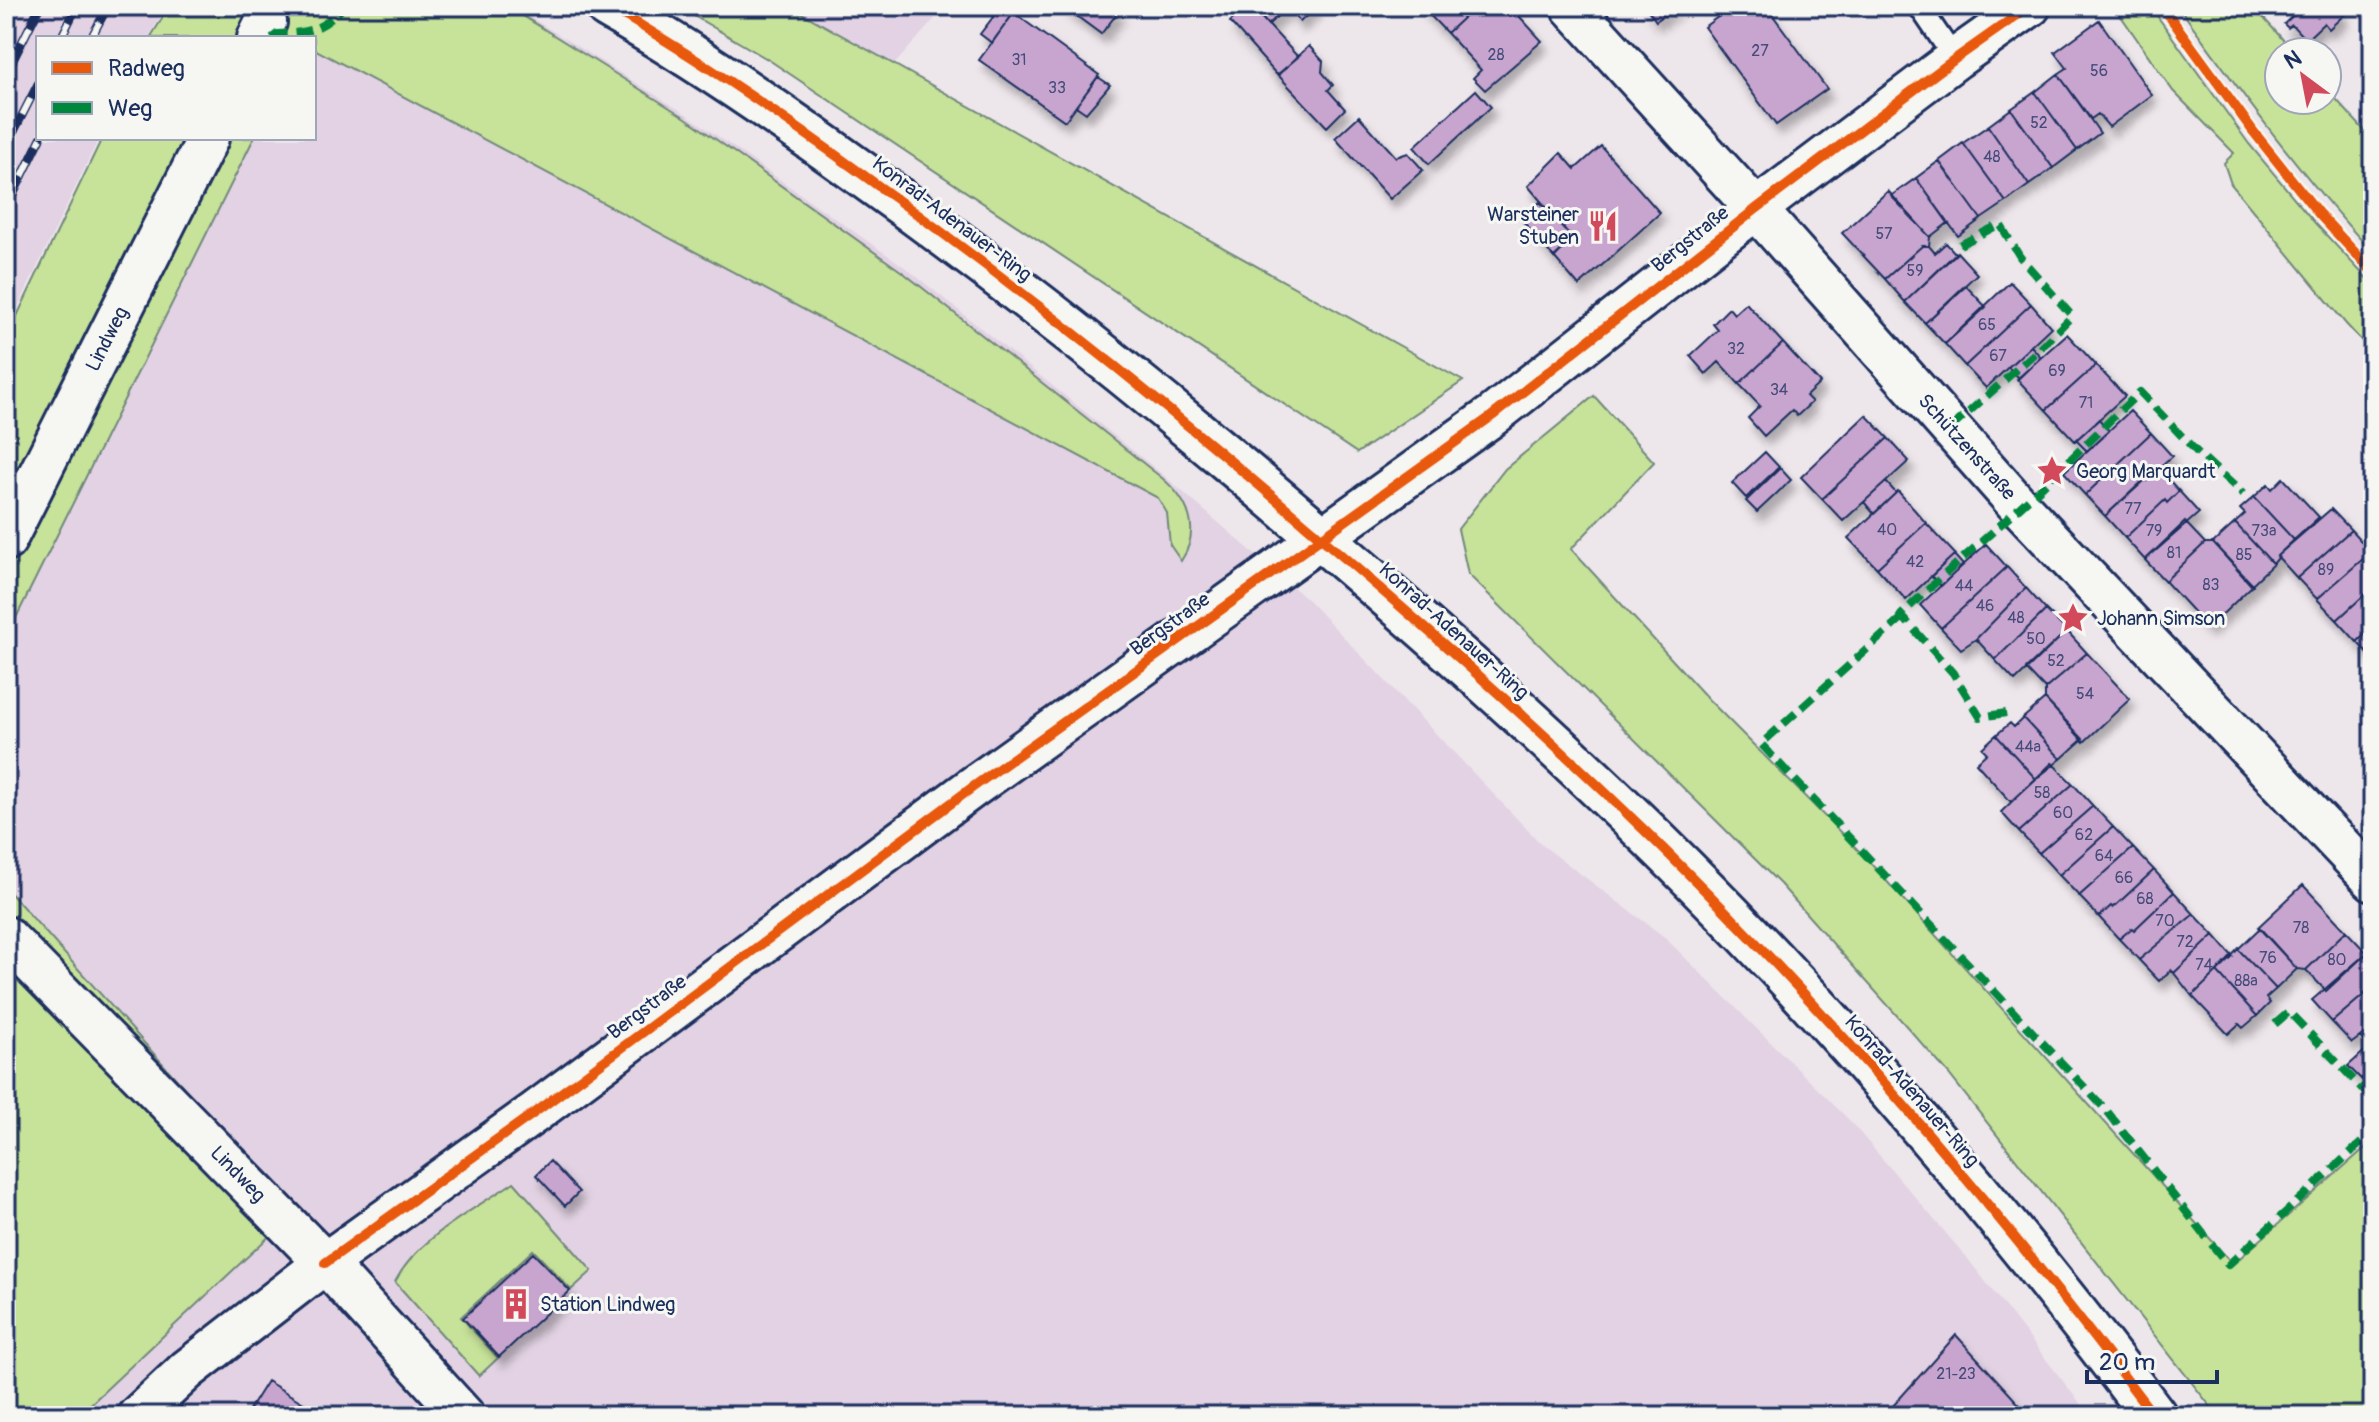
<svg xmlns="http://www.w3.org/2000/svg" width="2379" height="1422" font-family="Pangolin,sans-serif">
<defs>
<filter id="shadow"><feDropShadow dx="5" dy="9" stdDeviation="4" flood-color="#0004"/></filter>
</defs>
<rect width="100%" height="100%" fill="#ede6eb"/>
<filter id="ink" filterUnits="userSpaceOnUse"><feTurbulence type="fractalNoise" baseFrequency=".0125" numOctaves="2"/><feDisplacementMap in="SourceGraphic" scale="16" xChannelSelector="R" yChannelSelector="G"/><feConvolveMatrix kernelMatrix="1 2 1 2 8 2 1 2 1" color-interpolation-filters="sRGB"/></filter>
<g filter="url(#ink)">
<path fill="#e2d2e3" d="M6,6h161l-19,32h-110v100h61l-93,194z
M173,6h339l174,108 220,154 257,207 145,125 234,245 121,91 186,184 118,138 123,158h-2084v-1071l99,-207h209v-100h-161z
M789,6h157l-53,60z"/>
<path fill="#c7e299" stroke="#71887c" stroke-width="2" d="M170,6h337l179,112 219,156 257,204c26,22 40,51 19,83l-11,-16 -3,-32 -9,-15 -844,-449v-11h-164z
M677,6h112l674,375 -106,72 -588,-393z
M2114,6h36l99,138 66,79 58,62v68l-27,-29 -115,-140 -7,-21 10,-10 -61,-62z
M2178,6h75l41,46h-15v48h48v-11l46,51v113c-72,-78 -133,-162 -195,-247z
M102,138h152l-248,500v-299z
M1594,396l60,66 -83,87 138,151 154,155 370,409 140,-123v275h-155l-270,-343 -168,-189 -312,-310 -10,-45 47,-60z
M6,888l289,324 -217,204h-72z
M514,1182l78,89 -21,19 -38,-40 -72,67 37,41 -19,18 -84,-94c22,-44 79,-72 119,-100z"/>
<path fill="#c8a5cf" stroke="#1b2f5e" stroke-width="2" filter="url(#shadow)" d="M1063,6h49l7,5 -18,23z
M1246,6h5l47,51 -21,18 -47,-53z
M1251,6h66l-17,16 -13,-15 -19,18z
M1421,6h55l-29,27z
M1476,6h34l32,35 -57,49 -12,-12 8,-8 -34,-37z
M1645,6h32l-21,15z
M1733,6h33l61,83 -51,36 -72,-98z
M2303,6h33l8,9 -15,14 -5,-6 -18,17 -14,-15 -4,3 -4,-4z
M1001,7l11,8 -20,28 -12,-9z
M1014,13l85,62 -34,46 -86,-61z
M2099,20l53,75 -43,32 -11,-13 -7,5 -33,-45 9,-6 -12,-16z
M1309,46l14,15 -1,11 11,13 -5,5 17,19 -18,18 -49,-52z
M2058,74l42,59 -23,17 -42,-58z
M1098,77l12,8 -24,28 -10,-7z
M1476,90l15,17 -62,57 -15,-17z
M2035,92l42,58 -24,18 -42,-59z
M2011,109l42,59 -24,17 -41,-59z
M1359,116l37,41 12,-4 15,17 -33,29 -55,-61z
M1988,126l41,59 -23,17 -43,-59z
M1963,143l43,59 -25,17 -42,-58z
M1601,146l59,67 -81,73 -25,-29 19,-18 -45,-53 33,-33 14,16z
M1939,161l42,58 -23,17 -42,-58z
M1916,178l32,45 -18,14 -39,-41z
M1888,191l42,46 -1,9h-7l-37,33 -43,-46z
M1540,202l33,37 -19,19 -33,-39z
M1946,243l10,11 -51,48 -20,-23 37,-33h7l6,7z
M1957,252l20,22 -52,49 -20,-21z
M2010,282l21,22 -66,62 -20,-22z
M1966,286l20,21 -41,37 -20,-21z
M1746,303l37,40 -44,41 -20,-22 -13,12 -16,-18 28,-26 -5,-6 16,-16 5,6z
M2031,304l20,23 -65,61 -21,-22z
M2067,334l29,31 -50,45 -29,-31z
M1783,343l37,40 -14,13 6,6 -15,14 -5,-6 -28,26 -16,-18 12,-12 -21,-22z
M2031,346l10,11 -22,21 -11,-11z
M2096,365l29,31 -50,45 -29,-31z
M2130,411l21,22 -66,62 -21,-23z
M1866,415l22,23 -66,61 -21,-22z
M2099,419l10,12 -22,20 -11,-11z
M2151,433l21,23 -67,60 -20,-21z
M1888,438l21,23 -66,60 -21,-22z
M1765,452l14,15 -33,31 -14,-15z
M1780,468l11,12 -34,32 -11,-11z
M2160,470l19,21 -12,12 -2,-3 -40,38 -20,-22 40,-37 2,2z
M2283,478l36,39 -25,23 -40,-43 14,-13 4,5z
M1886,482l10,11 -22,21 -10,-12z
M1898,491l28,32 -49,45 -29,-30z
M2179,491l20,22 -54,47 -20,-22 40,-38 2,3z
M2254,497l40,43 -17,16 1,2 -5,6 -38,-41 10,-9 -5,-5z
M2331,509l20,21 -54,48 -20,-22z
M2185,522l20,21 -40,38 -20,-21z
M1926,523l29,31 -49,46 -29,-32z
M2235,523l38,41 -22,21 -38,-42z
M2351,530l20,22 -54,47 -20,-21z
M2205,543h8l40,42 -45,43 -43,-47z
M1986,544l21,23 -66,61 -21,-23z
M2371,552l2,35 -36,33 -20,-21z
M1954,555l9,10 -22,21 -10,-10z
M2007,567l19,21 -50,51 -15,10 -20,-21z
M2373,587v40l-16,15 -20,-22z
M2026,588l20,22 -51,50 -19,-21z
M2046,610l21,21 -52,50 -20,-21z
M2373,627v32l-16,-17z
M2067,631l20,22 -42,36 -19,-20z
M2087,653l43,46 -46,43 -39,-43v-10z
M2045,699l38,40 -22,20 -38,-41z
M2023,718l38,41 -25,20 -40,-44 14,-12 4,4z
M1996,735l40,44 -25,23 -35,-39 11,-10 -5,-5z
M2052,763l21,21 -54,48 -18,-20z
M2073,784l20,22 -54,47 -20,-21z
M2093,806l20,21 -54,48 -20,-22z
M2113,827l20,21 -54,48 -20,-21z
M2133,848l21,22 -41,38 -2,-2 -12,11 -20,-21z
M2154,870l20,22 -40,38 -2,-2 -13,11 -20,-22 12,-11 2,2z
M2303,885l43,46 -40,39 -9,-1 -39,-42z
M2174,892l20,22 -55,46 -20,-21 13,-11 2,2z
M2194,914l20,21 -40,38 -3,-3 -12,11 -20,-21z
M2260,928l37,41 -21,20 -38,-40z
M2346,931l21,22 -41,38 -20,-21z
M2214,935l19,22 -41,39 -18,-23z
M2238,949l38,40 -10,9 4,5 -13,13 -40,-44z
M2367,953l6,7v27l-41,35 -20,-22z
M2217,972l40,44 -14,12 -4,-4 -11,10 -36,-38z
M2373,987v40l-21,16 -20,-21z
M2373,1027v40l-12,12 -13,-13 21,-19 -9,-10z
M2373,1067v23l-1,1 -11,-12z
M550,1161l29,31 -14,14 -29,-31z
M533,1253l37,38 -71,66 -36,-39z
M1956,1335l71,78 -3,3h-140z
M267,1381l58,35h-80z"/>
<g fill="none" stroke-linecap="round" stroke-linejoin="round">
<defs>
<path id="lane" d="M1919,6l36,53"/>
<path id="street" d="M1571,6l185,203 264,298 353,373
M258,38l8,-16
M6,540l202,-402
M6,937l319,326 139,153
M138,1416l49,-46 138,-107 209,-150 439,-326 519,-371 264,-207 199,-150 75,-53"/>
<path id="primary" d="M608,6c85,49 167,105 247,163 126,90 248,185 367,285 191,160 381,326 552,508 135,143 262,297 380,454"/>
</defs>
<use href="#lane" stroke="#1b2f5e" stroke-width="26"/>
<use href="#street" stroke="#1b2f5e" stroke-width="46"/>
<use href="#primary" stroke="#1b2f5e" stroke-width="50"/>
<use href="#lane" stroke="#f6f6f2" stroke-width="20"/>
<use href="#street" stroke="#f6f6f2" stroke-width="40"/>
<use href="#primary" stroke="#f6f6f2" stroke-width="44"/>
<defs>
<path id="rail" d="M6,14l4,-8
M61,38l16,-32
M91,38l17,-32
M6,74l34,-68
M6,147l32,-63
M6,209l35,-71"/>
</defs>
<use href="#rail" stroke="#1b2f5e" stroke-width="9"/>
<use href="#rail" stroke="#f6f6f2" stroke-width="6" stroke-dasharray="18" stroke-linecap="butt"/>
<path stroke="#00873e" stroke-width="8" stroke-dasharray="16 8" stroke-linecap="butt" d="M272,38l5,-4c29,-1 47,-4 67,-28
M1951,428l85,-76 36,-36 -52,-59 -20,-33 -40,21
M1903,617l-142,127 346,367 121,154 145,-133
M2006,713l-26,4 -27,-44 -52,-58c39,-38 80,-72 119,-108 41,-37 79,-77 120,-115l56,59 47,43
M2275,1024l14,-12 84,88"/>
<defs>
<path id="cycleway" d="M608,6c85,49 167,105 247,163 126,90 248,185 367,285 191,160 381,326 552,508 135,143 262,297 380,454
M2162,6l91,125 66,83 54,58
M325,1263l209,-150 439,-326 519,-371 264,-207 199,-150 75,-53"/>
</defs>
<use href="#cycleway" stroke="#f6f6f2" stroke-width="15"/>
<use href="#cycleway" stroke="#e8590c" stroke-width="10"/>
</g>
</g>
<defs>
<symbol id="restaurant-bare" viewBox="-9 -9 18 18"><path d="M-5-6h1v4h1v-4h1v4h1v-4h1v5L-1.5 .5V6h-2V.5L-5-1ZM5-6V6H3V1.5H1.5Q1.5-4 5-6Z" fill="#d1495b" stroke="#f6f6f2" stroke-width="2.5" paint-order="stroke"/></symbol>
<symbol id="sight-bare" viewBox="-9 -9 18 18"><path d="M0-6L1.8-2.2L6-1.7L2.9 1.2L3.7 5.4L0 3.3L-3.7 5.4L-2.9 1.2L-6-1.7L-1.8-2.2Z" fill="#d1495b" stroke="#f6f6f2" stroke-width="2.5" paint-order="stroke"/></symbol>
<symbol id="building-bare" viewBox="-9 -9 18 18"><path d="M-4-6H4V6H1V3H-1V6H-4ZM-2.5-4.3h1.7v1.8h-1.7ZM.8-4.3h1.7v1.8H.8ZM-2.5-1h1.7V.8h-1.7ZM.8-1h1.7V.8H.8Z" fill="#d1495b" stroke="#f6f6f2" stroke-width="2.5" paint-order="stroke"/></symbol>
</defs>
<g fill-rule="evenodd">
<use href="#restaurant-bare" x="1581" y="204" width="44" height="44"/>
<use href="#sight-bare" x="2030" y="449" width="44" height="44"/>
<use href="#sight-bare" x="2051" y="596" width="44" height="44"/>
<use href="#building-bare" x="494" y="1282" width="44" height="44"/>
</g>
<g text-anchor="middle" dominant-baseline="central" stroke-width="6" stroke-linejoin="round" paint-order="stroke">
<g font-size="16" fill="#464c7a">
<text x="1760" y="51">27</text>
<text x="1496" y="55">28</text>
<text x="1019" y="60">31</text>
<text x="2099" y="71">56</text>
<text x="1057" y="88">33</text>
<text x="2039" y="123">52</text>
<text x="1992" y="157">48</text>
<text x="1884" y="234">57</text>
<text x="1915" y="271">59</text>
<text x="1987" y="325">65</text>
<text x="1736" y="349">32</text>
<text x="1998" y="356">67</text>
<text x="2057" y="371">69</text>
<text x="1779" y="390">34</text>
<text x="2086" y="403">71</text>
<text x="2133" y="509">77</text>
<text x="1887" y="530">40</text>
<text x="2154" y="531">79</text>
<text x="2264" y="531">73a</text>
<text x="2174" y="553">81</text>
<text x="2244" y="555">85</text>
<text x="1915" y="562">42</text>
<text x="2326" y="570">89</text>
<text x="2211" y="585">83</text>
<text x="1964" y="586">44</text>
<text x="1985" y="606">46</text>
<text x="2016" y="618">48</text>
<text x="2036" y="639">50</text>
<text x="2056" y="661">52</text>
<text x="2085" y="694">54</text>
<text x="2028" y="747">44a</text>
<text x="2042" y="793">58</text>
<text x="2063" y="813">60</text>
<text x="2084" y="835">62</text>
<text x="2104" y="856">64</text>
<text x="2124" y="878">66</text>
<text x="2145" y="899">68</text>
<text x="2165" y="921">70</text>
<text x="2301" y="928">78</text>
<text x="2185" y="942">72</text>
<text x="2268" y="958">76</text>
<text x="2337" y="960">80</text>
<text x="2204" y="965">74</text>
<text x="2246" y="981">88a</text>
<text x="1956" y="1374">21-23</text>
</g>
<g font-size="20" fill="#1b2f5e" stroke="#f6f6f2" text-anchor="start">
<text x="1579" y="214" text-anchor="end">Warsteiner<tspan x="1579" dy="23">Stuben</tspan></text>
<text x="2076" y="471">Georg Marquardt</text>
<text x="2097" y="618">Johann Simson</text>
<text x="540" y="1304">Station Lindweg</text>
</g>
<g font-size="20" fill="#1b2f5e" stroke="#f6f6f2">
<text transform="translate(952 219) rotate(37)">Konrad-Adenauer-Ring</text>
<text transform="translate(1690 239) rotate(-39)">Bergstraße</text>
<text transform="translate(107 339) rotate(-63)">Lindweg</text>
<text transform="translate(1967 447) rotate(48)">Schützenstraße</text>
<text transform="translate(1170 624) rotate(-36)">Bergstraße</text>
<text transform="translate(1454 631) rotate(42)">Konrad-Adenauer-Ring</text>
<text transform="translate(647 1007) rotate(-37)">Bergstraße</text>
<text transform="translate(1912 1091) rotate(49)">Konrad-Adenauer-Ring</text>
<text transform="translate(238 1174) rotate(46)">Lindweg</text>
</g>
</g>
<rect width="2379" height="1422" fill="none" stroke="#f6f6f2" stroke-width="32"/>
<rect x="16" y="16" width="2347" height="1390" fill="none" stroke="#1b2f5e" stroke-width="3" filter="url(#ink)"/>
<rect x="36" y="36" width="280" height="104" fill="#f6f6f2" stroke="#9ea6b7" stroke-width="2"/>
<rect x="52" y="62" width="40" height="12" fill="#e8590c" stroke="#9ea6b7" stroke-width="2"/>
<text x="108" y="76" font-size="24" fill="#1b2f5e">Radweg</text>
<rect x="52" y="102" width="40" height="12" fill="#00873e" stroke="#9ea6b7" stroke-width="2"/>
<text x="108" y="116" font-size="24" fill="#1b2f5e">Weg</text>
<g transform="translate(2303 76) rotate(328)"><circle r="38" fill="#f6f6f2" stroke="#9ea6b7" stroke-width="2"/>
<path d="M0-6L14 30L0 20L-14 30Z" fill="#d1495b"/>
<text y="-12" font-size="22" font-weight="bold" text-anchor="middle" fill="#1b2f5e">N</text>
</g>
<path d="M2087 1370v12h130v-12" fill="none" stroke="#1b2f5e" stroke-width="4"/>
<text x="2099" y="1370" font-size="24" fill="#1b2f5e" stroke="#f6f6f2" stroke-width="6" paint-order="stroke">20 m</text>
</svg>
